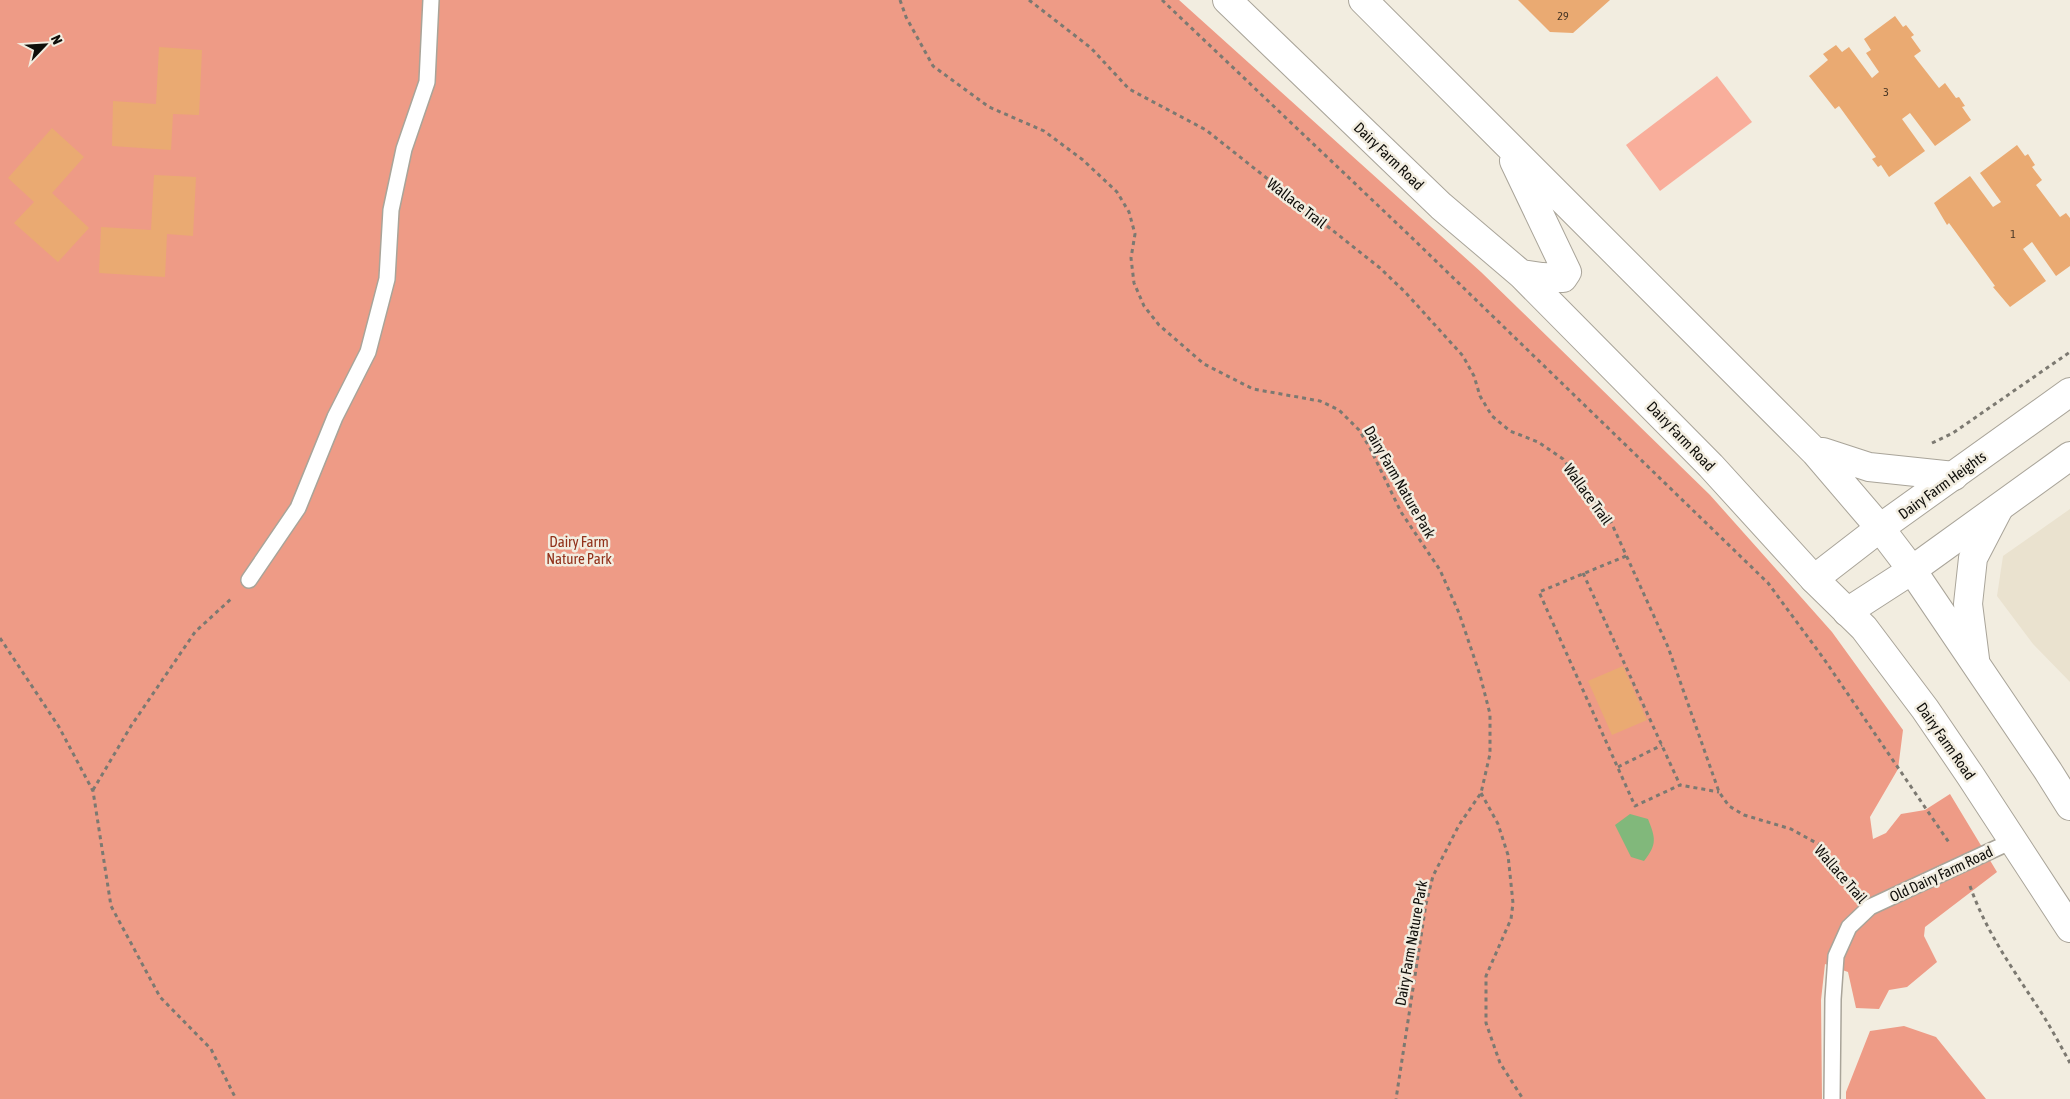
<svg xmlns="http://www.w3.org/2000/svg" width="2070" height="1099" font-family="'Asap Condensed',sans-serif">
<rect width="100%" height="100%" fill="#f2ede0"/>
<path fill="#eae2cf" d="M2070,509v173l-37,-38 -36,-48 6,-40z"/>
<path fill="#f9ae9b" d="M1717,76l35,46 -92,69 -34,-46z"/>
<path fill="#ee9b86" d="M0,0h1179l302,272 229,223 122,137 71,98 -5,39 -28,48 3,22 13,-6 15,-19 24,-4 25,-16 47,78 -72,55 -1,9 13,26 -30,25 -18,3 -10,19 -23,-1 -8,-36 -23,-8 -4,36 1,99h-1822z
M1904,1026l32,11 50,62h-140v-7l24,-61z"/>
<path fill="#81b87b" d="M1630,814l18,5c7,18 10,25 -4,42l-13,-4 -16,-32z"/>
<path fill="#eaaa72" d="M1518,0h92l-37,33 -23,-1z
M1895,16l8,11 3,-2 8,10 -3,2 10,14 -7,5 25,32 6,-5 11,15 3,-1 6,9 -3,1 9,13 -36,26 -25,-33 -8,6 23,32 -36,26 -8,-12 -3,2 -6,-8 4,-2 -37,-51 -4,3 -26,-33 19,-16 -5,-6 13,-9 6,7 7,-5 23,31 7,-6 -13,-19 5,-3 -7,-11z
M159,47l43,3 -3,65 -26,-1 -2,36 -59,-4 1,-45 43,3z
M52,128l32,29 -32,36 37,35 -31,34 -44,-39 20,-21 -26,-24z
M2017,145l8,11 3,-2 7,11 -3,2 10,13 -6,5 24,32 6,-4 4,5v48l-14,10 -24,-34 -9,7 23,32 -36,26 -17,-20 2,-1 -46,-63 -2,2 -13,-22 36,-27 23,31 8,-5 -21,-29z
M154,175l42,2 -3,59 -26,-2 -2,43 -66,-4 2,-46 50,3z
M1623,666l24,54 -35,15 -24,-54z"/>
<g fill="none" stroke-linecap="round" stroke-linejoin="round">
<defs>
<path id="service" d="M249,580l49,-72 37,-91 33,-65 19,-73 4,-69 13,-61 23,-67 4,-82
M1832,1099l1,-100 3,-43 13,-29 21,-20 142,-66"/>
<path id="minor" d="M1814,579l66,-51 190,-136
M1847,612l65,-42 158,-114"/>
<path id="primary" d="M1227,0l214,206 80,68 190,192 103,113 50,49 61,81 45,66 100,153
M1363,0l452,452 65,76 32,42 136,201 22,35
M1514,161l53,111 -4,6 -21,-1 -21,-3
M1815,452h8l46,15 85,9
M1975,659l-7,-55 5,-46 26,-50"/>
</defs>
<use href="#service" stroke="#a9a499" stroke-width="18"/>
<use href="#minor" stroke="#a9a499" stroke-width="30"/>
<use href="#primary" stroke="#a9a499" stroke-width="30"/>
<path stroke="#7c7971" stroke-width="3" stroke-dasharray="4 4" stroke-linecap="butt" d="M900,0l6,17 27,49 56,41 55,24 39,29 34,32 12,20 6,22 -4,24 3,25 10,23 15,19 45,39 49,25 67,12 19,9 20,20 11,18 31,64 39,58 19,43 21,62 10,39v40l-9,39 -22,32 -26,51 -7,28 -30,195
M1029,0l62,48 38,41 77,41 174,138 26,25 57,63 11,20 6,20 12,20 18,15 28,11 25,17 48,63 57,125 51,145 10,14 15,9 47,14 29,16 36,44
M1162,0l246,234 360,349 56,76 126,185
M1932,443l21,-10 117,-81
M1626,556l-87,36 96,214 45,-21 39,7
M1583,573l97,212
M0,638l59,89 34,64 18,115 49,91 51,52 25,50
M1618,767l44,-22
M93,790l38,-64 64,-94 37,-34
M1481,793l17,31 10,31 5,48 -2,16 -25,57v47l14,40 23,36
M1970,886c15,43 40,79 65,117 13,19 24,40 35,60"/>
<use href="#service" stroke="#fff" stroke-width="15"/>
<use href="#minor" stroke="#fff" stroke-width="28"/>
<use href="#primary" stroke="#fff" stroke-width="28"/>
</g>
<g text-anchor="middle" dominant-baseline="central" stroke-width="5" stroke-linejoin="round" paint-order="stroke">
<g font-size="12" fill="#463524">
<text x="1563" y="16">29</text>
<text x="1886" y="92">3</text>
<text x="2013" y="234">1</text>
</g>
<g font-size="15" fill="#0f0e0a" stroke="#f2ede0">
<text transform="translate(1389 156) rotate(44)">Dairy Farm Road</text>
<text transform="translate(1297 203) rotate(38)">Wallace Trail</text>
<text transform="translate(1681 436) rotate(46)">Dairy Farm Road</text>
<text transform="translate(1400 482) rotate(60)">Dairy Farm Nature Park</text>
<text transform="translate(1942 485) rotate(-36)">Dairy Farm Heights</text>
<text transform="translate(1588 494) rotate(54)">Wallace Trail</text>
<text transform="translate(1946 741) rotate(55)">Dairy Farm Road</text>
<text transform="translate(1841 874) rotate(49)">Wallace Trail</text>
<text transform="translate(1941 874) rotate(-25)">Old Dairy Farm Road</text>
<text transform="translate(1411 943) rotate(-80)">Dairy Farm Nature Park</text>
</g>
<g font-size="15" fill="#91311a" stroke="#f2ede0">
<text x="579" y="541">Dairy Farm<tspan x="579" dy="17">Nature Park</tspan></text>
</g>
</g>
<g transform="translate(45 45) rotate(65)" stroke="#f2ede0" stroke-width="4" paint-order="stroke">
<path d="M0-4L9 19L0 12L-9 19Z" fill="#0f0e0a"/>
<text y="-8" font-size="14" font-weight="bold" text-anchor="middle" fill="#0f0e0a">N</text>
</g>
</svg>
